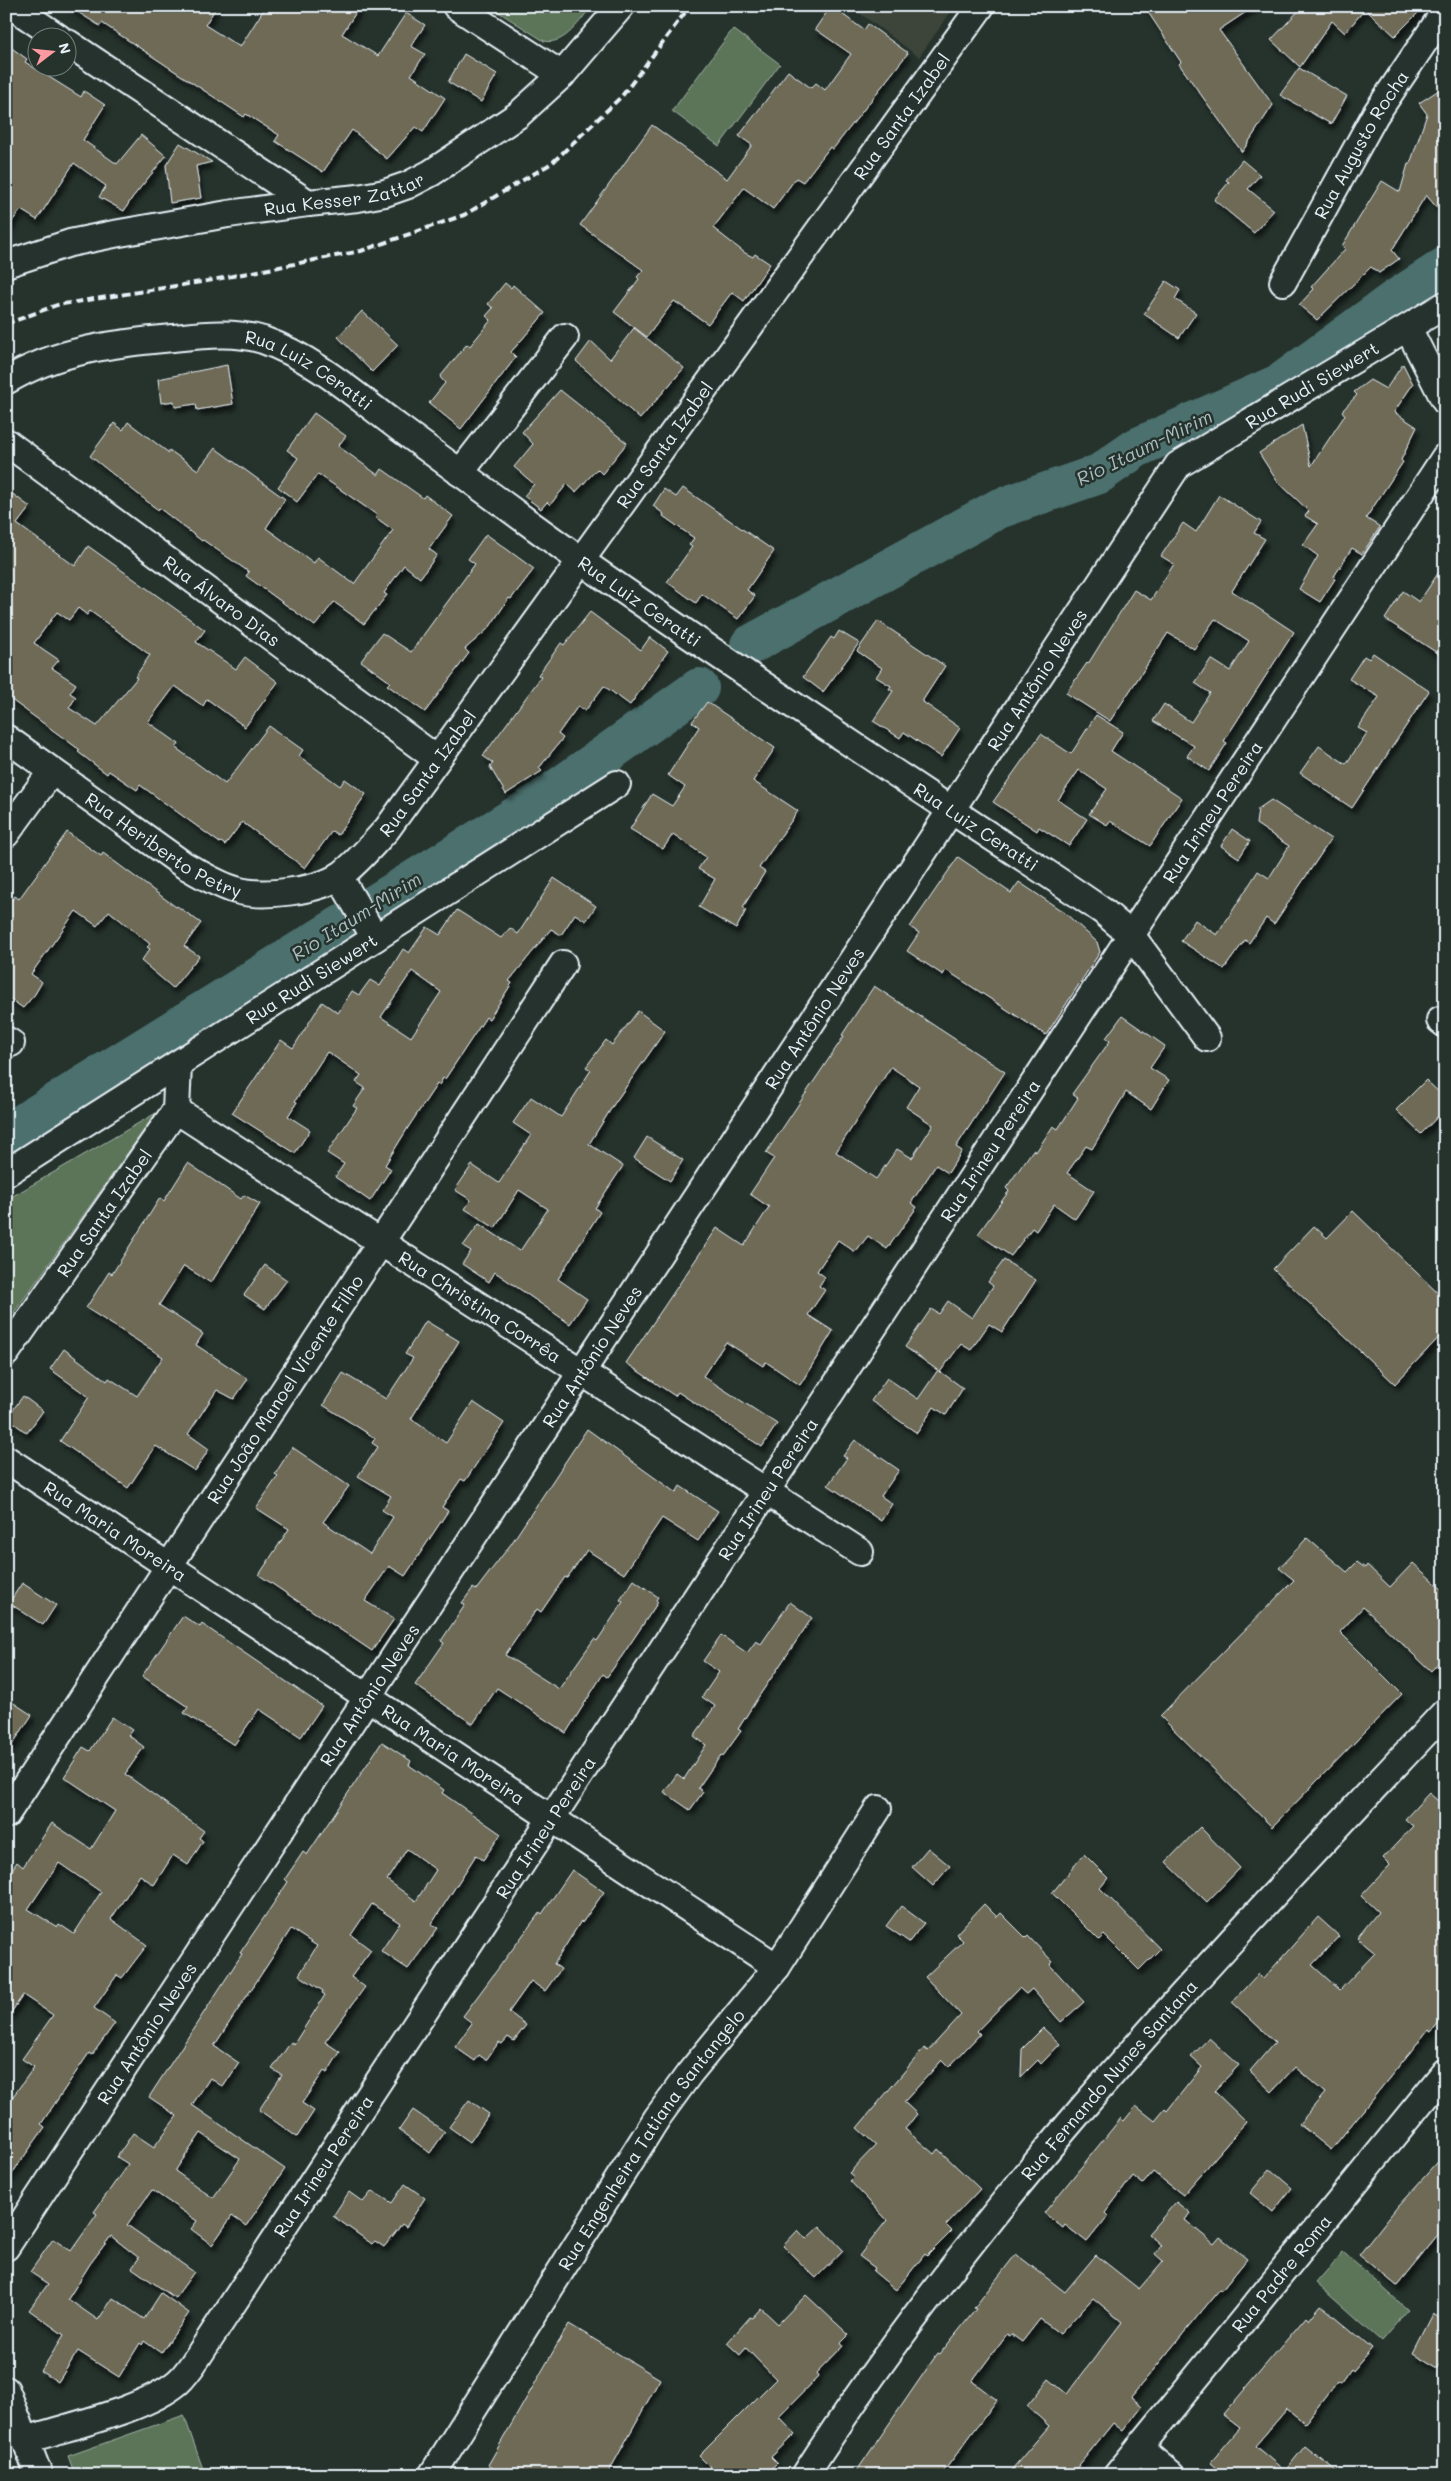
<svg xmlns="http://www.w3.org/2000/svg" width="1451" height="2481" font-family="Mali,sans-serif">
<defs>
<filter id="shadow"><feDropShadow dx="3" dy="5.5" stdDeviation="2.5" flood-color="#0009"/></filter>
</defs>
<rect width="100%" height="100%" fill="#26332d"/>
<filter id="ink" filterUnits="userSpaceOnUse"><feTurbulence type="fractalNoise" baseFrequency=".02" numOctaves="2"/><feDisplacementMap in="SourceGraphic" scale="10" xChannelSelector="R" yChannelSelector="G"/><feConvolveMatrix kernelMatrix="1 2 1 2 8 2 1 2 1" color-interpolation-filters="sRGB"/></filter>
<g filter="url(#ink)">
<path fill="#3c443a" d="M850,6h105l-36,51z"/>
<path fill="#5b7459" stroke="#a2b2a8" d="M489,6h103c-12,14 -27,40 -48,35z
M733,29l47,35 -61,82 -47,-35z
M156,1113l-150,211v-124z
M1343,2252l65,58 -27,31 -65,-58z
M184,2415l21,60h-130l-7,-19z"/>
<g fill="none" stroke-linecap="round" stroke-linejoin="round">
<path stroke="#4b706e" stroke-width="40" d="M750,645l248,-136 101,-35 37,-26 145,-65 115,-84 49,-32
M6,1134l533,-332 160,-114"/>
</g>
<path fill="#6e6a57" stroke="#e8f1f8" fill-rule="evenodd" filter="url(#shadow)" d="M68,6h149l-12,19 35,22 26,-41 5,3 3,-3h86l-18,28 36,22 28,-43 19,12 -14,21 14,8 -14,21 34,23 -22,34 -8,-5 -28,32 -35,-29 -29,42 -48,-31 4,-6 -33,-21 -2,3 -142,-94 -2,3z
M831,6l33,24 4,-6 40,29 -75,96 -3,-2 -27,35 -7,-4 -23,31 -29,-21 -31,40 32,25 8,4 2,-3 15,10 -26,37 -12,-9 -24,32 -34,-23 -27,36 -33,-25 25,-33 -2,-2 6,-7 -63,-45 72,-100 75,54 25,-34 -13,-9 49,-65 23,17 5,-5 9,7 26,-36 -36,-25z
M1144,6h111l-36,24 54,75 -31,47 -63,-88 2,-2z
M1303,6h122l-30,30 -30,-27 -20,24 -13,-12 -32,46 -29,-27z
M6,44l21,15 -2,3 56,35 3,-6 21,14 -22,35 34,24 24,-29 25,21 -34,42 -8,13 -25,-14 7,-11 -32,-23 -37,57 -16,-10 -15,19z
M464,54l33,20 -16,28 -33,-20z
M1299,68l48,28 -16,28 -51,-29z
M1445,86v131l-19,-22 -34,55 7,9 -20,14 -8,-6 -54,53 -18,-15 15,-16 -3,-2 34,-38 -3,-3 40,-65 18,11 8,-28h2l17,-50 -8,-11z
M180,143l32,19 -16,4 5,32 -31,5 -4,-38z
M1242,160l18,15 -12,14 26,21 -20,23 -40,-33 15,-18 -3,-2z
M1166,281l14,9 -5,9 21,14 -17,25 -35,-24z
M505,283l6,5 2,-3 32,28 -34,39 5,5 -55,72 -32,-26 16,-20 -5,-6 27,-33 3,2 21,-26 -5,-4 7,-8 -5,-4z
M362,311l36,34 -26,27 -34,-35z
M634,328l50,40 -44,51 -64,-58 15,-20 19,18z
M1403,364l10,20 -19,28 23,15 -16,33 2,2 -37,56 14,9 -18,27 -10,-6 -19,30 2,1 -15,23 -21,-13 19,-33 -15,-11 15,-21 -13,-8 4,-5 -32,-30 -18,-28 43,-28 9,41 34,-51 -3,-4 15,-16 -3,-3 16,-12 16,9z
M227,365l6,39 -36,6 -1,-6 -21,3 -1,-6 -13,2 -3,-24z
M560,390l67,53 -25,31 -5,-5 -21,23 -9,-8 -17,21 -3,-3 -6,7 -17,-13 10,-12 -20,-17 19,-23 -11,-12z
M314,413l32,23 -8,10 40,29 4,-6 41,29 2,-3 28,21 -24,33 8,6 -17,23 -16,-13 -20,28 3,2 -23,29 -30,-22 -19,24 -69,-50 3,-4 -46,-32 -1,1 -43,-33 -1,2 -68,-54 24,-33 9,7 5,-8 41,31v-3l29,20 17,-22 70,51 -19,29 48,35 4,-6 36,27 39,-54 -18,-13 2,-2 -59,-41 -21,28 -19,-15 20,-29 -11,-8z
M683,488l91,63 -27,39 8,6 -17,23 -36,-25 -6,9 -29,-21 25,-35 -3,-2 5,-7 -31,-22 1,-2 -11,-8 11,-17 12,8z
M6,489l24,18 -13,17 58,42 13,-20 117,84 -9,12 40,27 9,-12 33,25 -33,45 -38,-28 -4,7 -28,-20 -27,36 31,22 -3,4 49,36 44,-58 34,24 -4,6 41,30 5,-7 21,15 -28,41 -6,-4 -27,37 -63,-46 -17,23 -4,-3 -1,1 -80,-58 -3,5 -28,-19 -2,3 -29,-22 2,-2 -74,-54zM78,608l9,7 3,-4 60,44 -15,22 2,1 -40,48 -28,-18 7,-11 -6,-4 6,-9 -24,-16 7,-8 -25,-17 23,-31 12,8z
M1219,495l42,27 -7,11 11,6 -33,52 62,41 -70,109 3,2 -18,28 -22,-15 7,-10 -41,-25 11,-17 27,18 19,-29 -15,-10 16,-24 19,12 19,-30 -34,-22 -21,30 -26,-16 -58,88 -44,-28 21,-30 1,1 46,-74 17,10 23,-36 -13,-8 22,-33 13,9z
M486,534l48,35 -23,30 -2,-1 -20,30 -24,21 4,4 -44,59 -38,-27 3,-3 -29,-21 21,-28 29,19 64,-88 -7,-5z
M1445,563v95l-60,-39 18,-28 16,11z
M590,612l51,38 9,-13 18,14 -38,54 -26,-19 -19,25 -7,-5 -20,28 5,4 -24,30 3,3 -36,23 -16,-27 3,-4 -10,-7 58,-79 -3,-2 23,-32 3,2z
M878,621l67,45 -22,34v2l37,26 -19,29 -37,-25 -4,6 -27,-17 20,-30 -4,-2 2,-3 -15,-9 6,-9 -25,-17z
M839,631l20,12 -36,49 -20,-15 28,-40 3,2z
M1373,653l56,38 -77,117 -52,-35 19,-27 27,18 21,-31 -9,-5 21,-31 -30,-18 15,-23 5,3z
M707,702l68,46 -22,33 45,30 -39,57 6,4 -22,35 3,3 -10,19 -37,-22 16,-28 -17,-10 8,-12 -33,-23 -10,15 -33,-20 22,-35 20,12 13,-19 -17,-12 31,-48 -7,-5z
M1096,715l27,17 -12,19 71,47 -32,48 -40,-25 -3,4 -18,-11 18,-25 -28,-19 -21,30 29,19 -18,27 -30,-19 -2,4 -44,-29 48,-68 30,20z
M1271,800l60,39 -57,85 -8,-6 -17,25 -4,-3 -21,29 -43,-28 14,-21 22,15 41,-64 11,7 20,-32 -33,-22 2,-15z
M1232,829l18,12 -11,17 -18,-12z
M67,832l34,24 2,-3 73,54 1,-1 24,17 -17,23 15,10 -26,32 -32,-27 9,-12 -3,-2 3,-3 -41,-33 -12,15 -21,-15 -45,63 11,8 -7,12 -12,14 -17,-12v-88l9,-12 4,3z
M958,857l53,36 8,-11 46,31 32,29 3,10 -54,83 -100,-65 -3,5 -36,-24 12,-18 -9,-6z
M554,878l42,28 -10,15 -11,-7 -14,21 -10,-6 -42,52 3,2 -23,36 -3,-2 -41,62 -2,-1 -4,7 -2,-1 -28,42 -24,39 6,4 -21,32 -35,-24 9,-13 -17,-11 30,-45 -4,-2 12,-18 -9,-6 5,-7 -32,-22 -2,-1 -32,49 2,1 -9,14 22,14 -15,23 -63,-40 49,-73 12,8 29,-46 16,11 14,-22 7,4 11,-15 10,6 23,-37 6,4 18,-26 13,8 17,-25 44,28 9,-10 8,6zM412,971l29,21 -30,45 -30,-20z
M874,986l131,86 -49,75 6,4 -14,22 -12,-8 -25,38 6,4 -30,42 -19,-13 -13,16 -17,-12 -21,31 8,6 -6,9 6,4 -17,25 25,16 -33,54 -34,-23 -3,4 -37,-24 -23,34 74,48 -15,23 -84,-55 -3,4 -49,-33 91,-135 27,18 25,-39 -19,-13 24,-36 -8,-5 78,-117 -2,-1zM891,1067l28,19 -13,21 27,18 -21,33 -15,-9 -21,30 -40,-27z
M638,1011l27,20 -51,73 -25,40 34,22 -28,42 5,4 -42,67 29,20 -17,25 -75,-52 -6,10 -27,-18 9,-13 -8,-5 16,-22 41,27 28,-42 -29,-19 -24,38 -30,-19 6,-9 -16,-10 17,-25 27,18 32,-48 -18,-12 18,-26 30,20 30,-47 -5,-3 20,-27 6,5z
M1122,1016l43,30 -15,22 19,12 -18,29 -25,-17 -34,57 -6,-3 -19,27 27,18 -19,28 -21,-15 -18,27 -4,-3 -21,28 -33,-22 31,-43 -3,-3 27,-38 3,2 17,-26 5,3 20,-31 -6,-4 38,-53 -4,-3z
M1426,1080l19,18v11l-24,25 -25,-24z
M647,1137l36,23 -13,21 -36,-23z
M188,1163l53,36 3,-4 16,9 -49,79 -27,-17 -25,39 44,29 -7,11 52,34 -14,20 -17,-9 -29,44 21,15 -14,22 -39,-25 -28,42 -68,-47 29,-44 -39,-28 14,-20 43,32 2,-3 28,18 26,-39 -77,-49 23,-36 3,2 48,-76 4,3z
M1353,1211l92,89v31l-50,53 -122,-115 41,-43 13,12z
M1004,1260l32,20 -34,52 -13,-8 -18,26 -10,-6 -21,28 -35,-25 26,-38 8,5 9,-13 24,17 21,-32 -5,-4z
M265,1265l22,15 -22,29 -21,-14z
M426,1321l33,20 -48,78 35,24 27,-41 31,21 -39,58 -4,-2 -19,28 6,4 -43,65 -16,-10 -24,35 29,18 -22,32 -113,-76 30,-46 -33,-21 22,-32 -3,-2 17,-27 57,39 -26,36 47,32 23,-37 -11,-7 9,-14 -33,-20 20,-29 -6,-4 3,-5 -52,-33 20,-32 43,26 27,-41 -8,-4z
M938,1370l25,18 -17,27 -12,-8 -17,26 -46,-32 16,-23 31,21z
M23,1396l20,15 -16,22 -20,-15z
M587,1429l89,64 4,-7 38,25 -20,30 -36,-23 -38,56 -37,-24 -20,28 -2,-1 -24,35 -4,-3 -32,46 54,34 35,-50 3,2 26,-39 -3,-2 14,-20 24,17 -2,3 2,2 -36,54 -15,21 -4,-3 -37,59 -69,-45 -24,36 -58,-39 29,-42 -3,-2 24,-36 -3,-2 11,-15 3,2 35,-46z
M855,1440l44,30 -18,26 11,8 -11,17 -53,-36 19,-27 -4,-2z
M1307,1538l40,34 10,-10 8,6 2,-3 23,22 23,-24 32,29v64l-14,15 -68,-64 -23,25 62,62 -130,133 -112,-111 134,-136 -15,-12z
M22,1583l34,22 -13,20 -34,-22z
M790,1602l22,16 -55,81 -19,30 3,2 -18,25 -2,-1 -23,33 5,4 -13,18 -26,-18 13,-18 7,5 22,-34 -12,-9 21,-30 -13,-9 17,-25 -16,-11 18,-26 26,18 9,-12 5,3z
M183,1616l17,11 2,-3 120,82 -21,31 -42,-28 -25,36 -50,-32 4,-6 -46,-31z
M6,1698l26,17 -26,39z
M112,1717l20,13 -4,5 16,12 -19,27 79,57 -5,7 4,3 -15,24 -15,-10 -19,30 -14,-10 -29,44 36,26 -25,33 -5,-3 -23,33 21,15 -23,32 -3,-2 -48,71 4,3 -39,55v-76l28,-39 -12,-8 31,-44 -30,-20 -17,25v-125l7,-14 -6,-4 10,-15 6,5 29,-44 39,26 24,-38 -51,-34 19,-30 7,4zM59,1863l42,29 -27,42 -15,-10 -2,3 -29,-18z
M382,1742l29,19 -2,4 35,25 -2,3 59,41 -18,26 -7,-5 -45,70 7,3 -30,41 -27,-18 19,-28 -28,-19 -21,31 20,15 -20,27 14,10 -40,55 15,10 -13,21 -3,-2 -22,32 12,8 -17,26 -38,-27 23,-35 -10,-6 19,-27 3,2 31,-49 -3,-2 1,-2 -24,-16 18,-29 -26,-17 -77,117 25,17 -16,24 -13,-9 -18,27 93,64 -39,57 -14,-10 -20,29 -21,-16 6,-8 -45,-31 -25,35 67,47 -19,26 -43,-30 7,-10 -28,-22 -21,28 -22,35 30,21 15,-22 31,21 17,-26 28,20 -28,40 -17,-12 -2,4 -2,-2 -21,34 -41,-26 -20,31 -17,-11 23,-36 -35,-25 19,-26 -18,-12 23,-33 18,12 26,-37 -3,-2 34,-48 -11,-7 16,-24 21,14 23,-31 -28,-19 93,-143 -2,-1 48,-71 -3,-3 18,-27 4,3zM407,1849l29,21 -20,31 -29,-21zM201,2133l39,26 -27,39 -38,-27z
M1429,1793l16,14v208l-14,17 -3,-2 -97,120 -32,-26 26,-31 -30,-26 -23,25 -22,-21 25,-29 -43,-40 26,-28 5,5 55,-62 21,19 -27,29 28,25 35,-37 -18,-15 21,-26 -17,-16 29,-31 -7,-7 30,-32 -8,-7z
M1200,1827l40,41 -33,34 -41,-40z
M928,1848l22,18 -17,20 -21,-19z
M1084,1854l24,24 -8,10 60,61 -21,21 -35,-35 -5,5 -47,-47z
M572,1870l32,22 -22,31 -1,-2 -27,43 7,5 -16,22 -14,-10 -22,31 17,13 -12,16 -6,-4 -6,7 -3,-2 -13,18 -7,-5 -4,6 -20,-14 17,-24 -9,-7 77,-104 2,2z
M984,1904l13,13 4,-4 25,25 2,-2 25,26 -3,3 34,37 -23,20 -29,-33 -6,5 -7,-6 -42,43 3,3 -31,33 -7,-7 -38,42 13,12 -12,15 29,25 4,-5 42,40 -34,36 6,6 -25,25 -2,-2 -29,36 -23,-19 2,-3 -16,-12 28,-36 -37,-39 4,-4 -5,-4 27,-28 -19,-17 67,-80 4,3 33,-36 -36,-38 38,-36 -7,-7z
M901,1906l23,17 -15,19 -23,-16z
M1043,2028l17,16 -19,20 -3,-4 -17,17 1,-28z
M1209,2038l30,27 -25,26 32,31 -63,73 -30,-23 -10,12 -10,-8 -28,37 3,3 -21,26 -22,-17 -2,3 -19,-15 77,-95 3,3 12,-15 19,15 10,-12 2,2 35,-44 -11,-10z
M469,2100l20,14 -19,28 -21,-15z
M413,2110l32,22 -15,21 -31,-23z
M1445,2154v73l-48,59 -38,-31 39,-49z
M1270,2169l22,19 -19,24 -23,-19z
M405,2184l20,14 -19,29 -4,-3 -18,23 -9,-6 -3,3 -39,-28 16,-24 14,10 9,-11 20,12z
M1176,2202l14,11 -5,7 29,24 6,-7 27,22 -25,31 -2,-1 -89,108 11,9 -19,25 -10,-8 -42,52h-64l42,-49 -22,-20 22,-27 18,15 55,-72 -29,-24 -33,36 -20,-15 -18,23 -11,-8 -1,2 -3,-2 -35,47 25,19 -56,75h-87l83,-121 2,1 37,-46 -2,-1 42,-54 49,38 31,-37 43,34 24,-28 -8,-7 6,-9 -13,-11z
M820,2226l23,24 -27,28 -33,-32 15,-16 8,9z
M806,2295l43,40 -8,8 2,3 -27,28 2,3 -39,40 16,17 -24,23 6,6 -12,12h-47l-19,-19 77,-77 -30,-31 -6,7 -13,-12 23,-26 2,1 9,-10 17,16z
M1321,2305l51,43 -19,23 -2,-2 -11,15 -3,-2 -32,41 -18,-14 -32,37 30,25 20,-25 36,29h-115l-15,-13 29,-34 -17,-13 83,-98 3,3z
M1433,2314l12,7v35l-7,12 -25,-15z
M569,2324l91,55 -53,96h-103l-16,-10z"/>
<g fill="none" stroke-linecap="round" stroke-linejoin="round">
<defs>
<g id="minor">
<path d="M12,6l47,32"/>
<path d="M456,6l106,69"/>
<path d="M68,43l240,160"/>
<path id="s1" d="M6,264l64,-21 44,-9 114,-20 80,-11 50,-5 27,-5 23,-8 23,-12 87,-58 44,-40 59,-69"/>
<path id="s2" d="M1283,282l92,-167 70,-104"/>
<path d="M1408,328l37,73"/>
<path id="s3" d="M6,381c51,-31 110,-38 167,-43 29,-3 62,-7 90,2 51,18 92,55 135,87 60,44 121,89 182,133 121,85 245,166 368,248 52,35 105,68 156,104l27,23 76,103"/>
<path id="s4" d="M6,442l431,317"/>
<path d="M460,473l105,-136"/>
<path id="s5" d="M6,738l178,127c17,9 34,20 52,25 26,8 83,1 105,-15 17,-13 31,-30 46,-46l594,-823"/>
<path d="M6,834l46,-63"/>
<path d="M339,876l36,62"/>
<path d="M1440,1020l5,4"/>
<path d="M6,1040l5,3"/>
<path id="s6" d="M176,1110l684,442"/>
<path id="s7" d="M6,1173l611,-389"/>
<path id="s8" d="M6,1353l170,-243 2,-45"/>
<path id="s9" d="M6,1459l771,508"/>
<path id="s10" d="M6,1815l557,-851"/>
<path id="s11" d="M6,2247l1172,-1782 267,-160"/>
<path d="M6,2390l33,85"/>
<path id="s12" d="M26,2440c42,-14 119,-30 152,-58 8,-7 15,-18 21,-27l1246,-1898"/>
<path d="M1139,2448l32,27"/>
<path id="s13" d="M432,2475l225,-357 32,-44 88,-107 101,-158"/>
<path id="s14" d="M805,2475c180,-280 413,-521 640,-763"/>
<path id="s15" d="M1117,2475l328,-403"/>
</g>
</defs>
<use href="#minor" stroke="#e8f1f8" stroke-width="30"/>
<use href="#minor" stroke="#26332d" stroke-width="26"/>
<path stroke="#e8f1f8" stroke-width="4" stroke-dasharray="8 4" stroke-linecap="butt" d="M6,324l51,-19 150,-24 154,-30 103,-36 88,-52 70,-67 68,-90"/>
</g>
</g>
<g text-anchor="middle" dominant-baseline="central" stroke-width="5" stroke-linejoin="round" paint-order="stroke">
<g font-size="18" fill="#e8f1f8" stroke="#26332d">
<text stroke="none"><textPath href="#s5" startOffset="1329">Rua Santa Izabel</textPath></text>
<text stroke="none"><textPath href="#s2" startOffset="158">Rua Augusto Rocha</textPath></text>
<text stroke="none"><textPath href="#s1" startOffset="346">Rua Kesser Zattar</textPath></text>
<text stroke="none"><textPath href="#s3" startOffset="319">Rua Luiz Ceratti</textPath></text>
<text stroke="none"><textPath href="#s11" startOffset="2289">Rua Rudi Siewert</textPath></text>
<text stroke="none"><textPath href="#s5" startOffset="924">Rua Santa Izabel</textPath></text>
<text stroke="none"><textPath href="#s4" startOffset="268">Rua Álvaro Dias</textPath></text>
<text stroke="none"><textPath href="#s3" startOffset="724">Rua Luiz Ceratti</textPath></text>
<text stroke="none"><textPath href="#s11" startOffset="1876">Rua Antônio Neves</textPath></text>
<text stroke="none"><textPath href="#s5" startOffset="519">Rua Santa Izabel</textPath></text>
<text stroke="none"><textPath href="#s12" startOffset="2044">Rua Irineu Pereira</textPath></text>
<text stroke="none"><textPath href="#s3" startOffset="1129">Rua Luiz Ceratti</textPath></text>
<text stroke="none"><textPath href="#s5" startOffset="191">Rua Heriberto Petry</textPath></text>
<text stroke="none"><textPath href="#s7" startOffset="362">Rua Rudi Siewert</textPath></text>
<text stroke="none"><textPath href="#s11" startOffset="1471">Rua Antônio Neves</textPath></text>
<text stroke="none"><textPath href="#s12" startOffset="1639">Rua Irineu Pereira</textPath></text>
<text stroke="none"><textPath href="#s8" startOffset="171">Rua Santa Izabel</textPath></text>
<text stroke="none"><textPath href="#s6" startOffset="362">Rua Christina Corrêa</textPath></text>
<text stroke="none"><textPath href="#s11" startOffset="1066">Rua Antônio Neves</textPath></text>
<text stroke="none"><textPath href="#s10" startOffset="509">Rua João Manoel Vicente Filho</textPath></text>
<text stroke="none"><textPath href="#s12" startOffset="1234">Rua Irineu Pereira</textPath></text>
<text stroke="none"><textPath href="#s9" startOffset="131">Rua Maria Moreira</textPath></text>
<text stroke="none"><textPath href="#s11" startOffset="661">Rua Antônio Neves</textPath></text>
<text stroke="none"><textPath href="#s9" startOffset="536">Rua Maria Moreira</textPath></text>
<text stroke="none"><textPath href="#s12" startOffset="829">Rua Irineu Pereira</textPath></text>
<text stroke="none"><textPath href="#s11" startOffset="256">Rua Antônio Neves</textPath></text>
<text stroke="none"><textPath href="#s14" startOffset="499">Rua Fernando Nunes Santana</textPath></text>
<text stroke="none"><textPath href="#s13" startOffset="401">Rua Engenheira Tatiana Santangelo</textPath></text>
<text stroke="none"><textPath href="#s12" startOffset="424">Rua Irineu Pereira</textPath></text>
<text stroke="none"><textPath href="#s15" startOffset="260">Rua Padre Roma</textPath></text>
</g>
<g font-size="19" font-style="italic" fill="#a9bdc1" stroke="#26332d">
<text transform="translate(1144 447) rotate(-26)">Rio Itaum-Mirim</text>
<text transform="translate(356 916) rotate(-32)">Rio Itaum-Mirim</text>
</g>
</g>
<rect width="1451" height="2481" fill="none" stroke="#26332d" stroke-width="25"/>
<rect x="12" y="12" width="1426" height="2456" fill="none" stroke="#e8f1f8" stroke-width="2" filter="url(#ink)"/>
<g transform="translate(52 52) rotate(74)"><circle r="24" fill="#26332d" stroke="#747f7e"/>
<path d="M0-4L9 19L0 12L-9 19Z" fill="#ff9aa2"/>
<text y="-8" font-size="14" font-weight="bold" text-anchor="middle" fill="#e8f1f8">N</text>
</g>
</svg>
